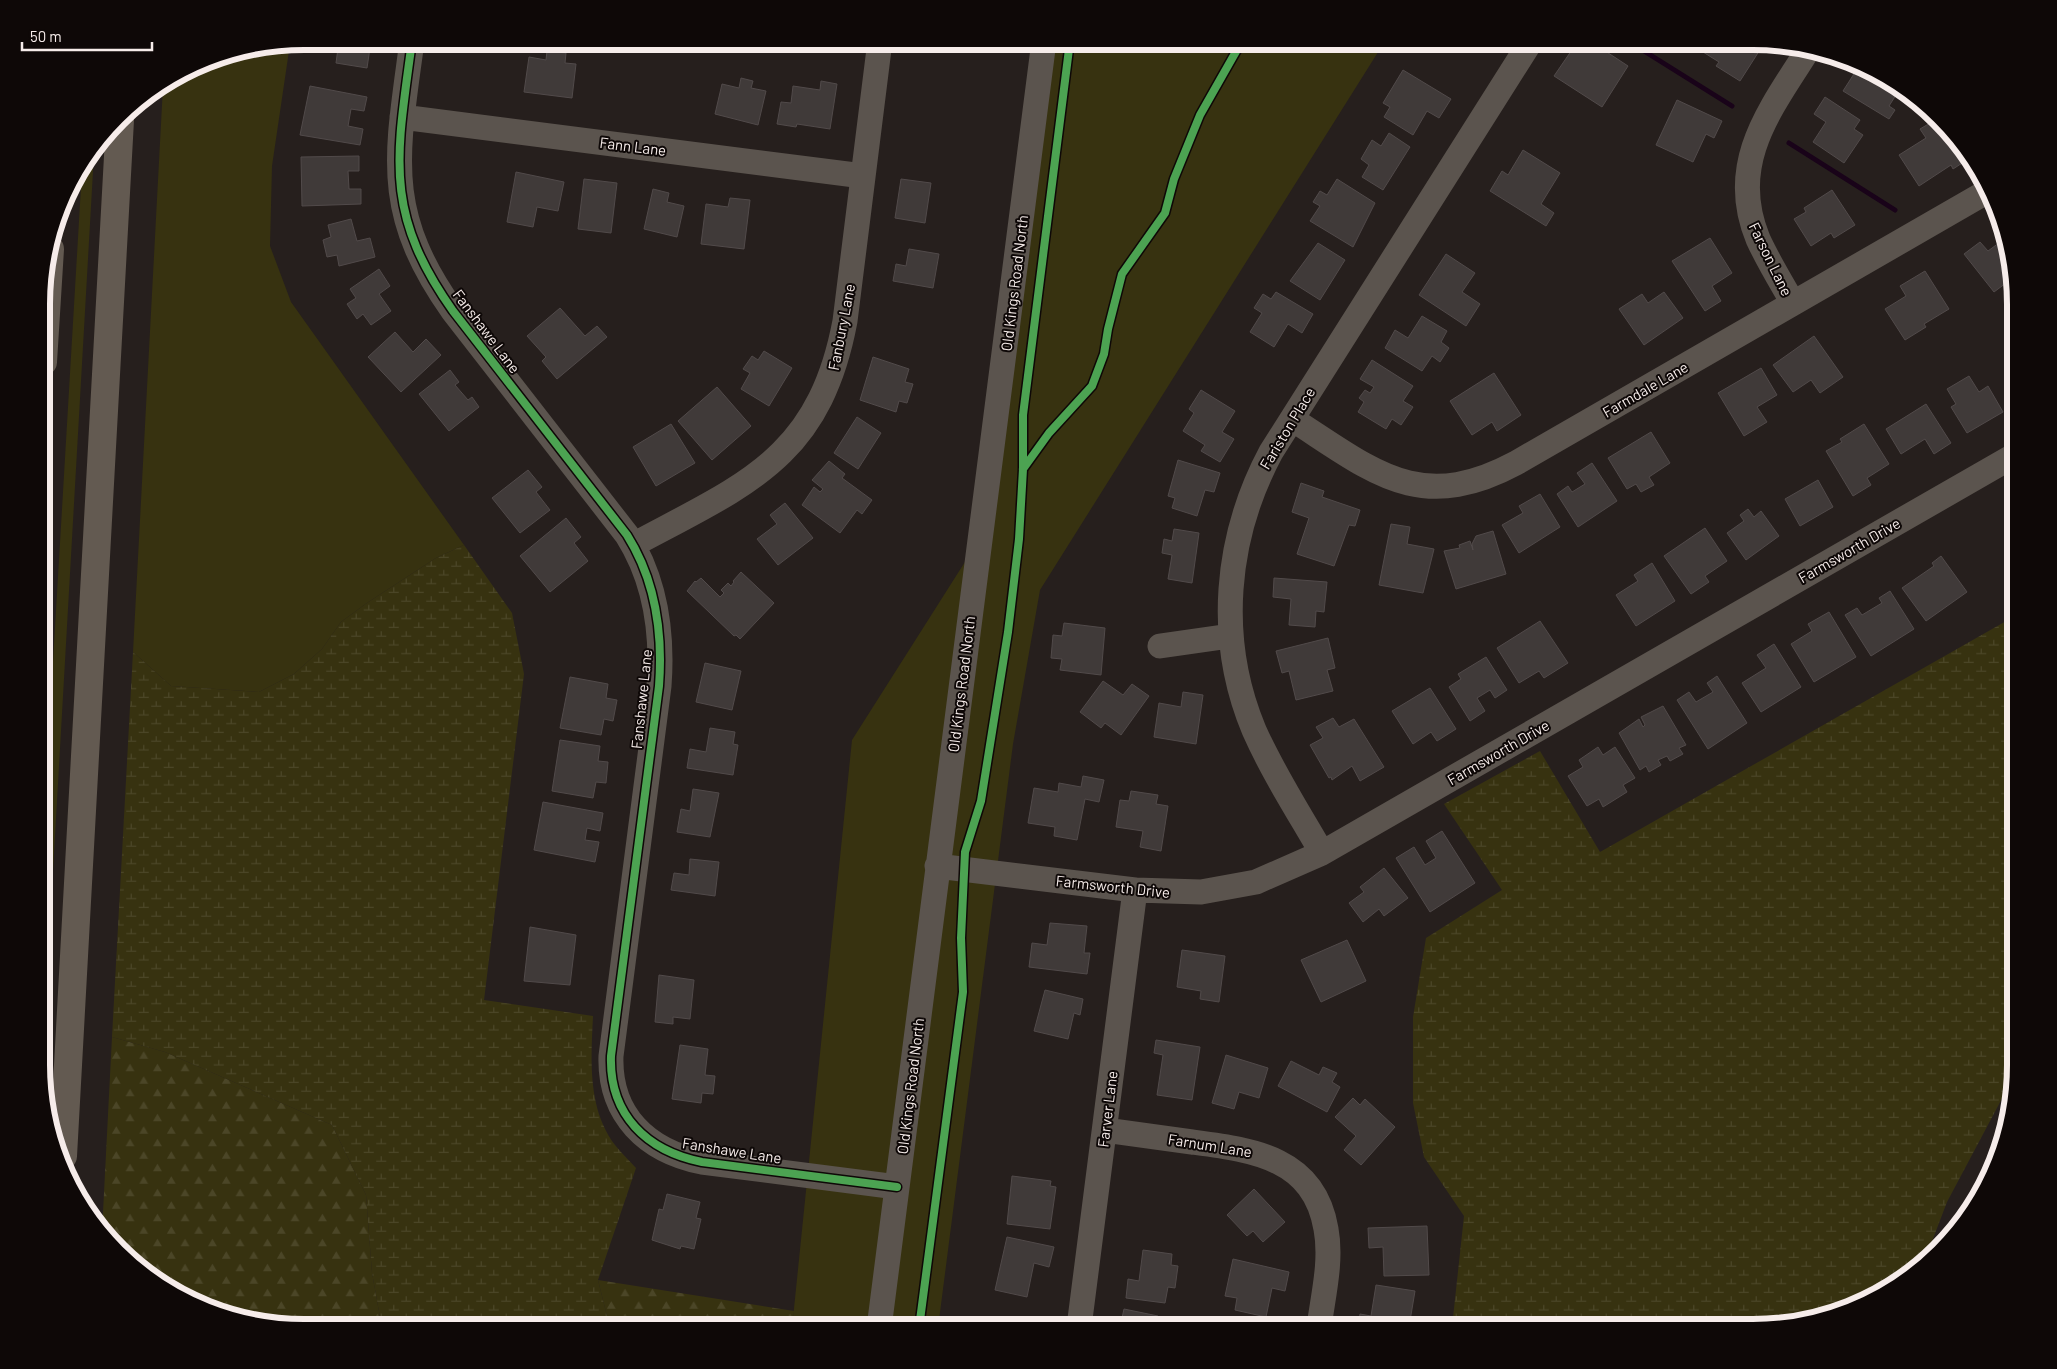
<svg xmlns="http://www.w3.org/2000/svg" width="2057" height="1369" font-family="Barlow,sans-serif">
<defs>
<pattern id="forest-firs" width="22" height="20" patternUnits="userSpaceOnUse" patternTransform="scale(1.25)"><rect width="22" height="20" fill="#373210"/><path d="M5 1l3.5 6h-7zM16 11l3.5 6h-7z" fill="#4b4627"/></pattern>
<pattern id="wetland-marsh" width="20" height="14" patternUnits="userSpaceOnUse" patternTransform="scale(1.25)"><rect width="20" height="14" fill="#373210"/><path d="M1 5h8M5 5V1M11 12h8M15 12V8" fill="none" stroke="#4b4627"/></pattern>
</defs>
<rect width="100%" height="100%" fill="#261f1d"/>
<path fill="#373210" d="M1054,41h331l-345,549 -27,154 -75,584h-48z
M290,44l-18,122 -2,80 21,56 173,243 -28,13 -69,45 -26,19 -19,27 -28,25 -35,18 -88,-6 -38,-34 30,-566 41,-25z
M94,154l-51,892v-213l5,-87 34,-576z
M970,554l-100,774h-78l60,-588z"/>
<path fill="url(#forest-firs)" d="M112,1037l53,15 167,73 34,70 6,78 10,55h-78l-84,-14 -62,-31 -51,-44 -5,-7z
M598,1280l196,31 -2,17h-182z"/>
<path fill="url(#wetland-marsh)" d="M464,545l48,68 12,61 -40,326 109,16c-2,43 -6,92 22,129 6,8 14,15 21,23l-38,112 12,48h-228l-10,-55 -6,-78 -34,-70 -167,-73 -53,-15 21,-385 38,34 88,6 35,-18 28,-25 19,-27 26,-19 69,-45z
M2015,616v458l-68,128 -24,63 -39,28 -63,26 -51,8h-318l12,-111 -40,-59 -11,-54v-86l13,-79 76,-48 -58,-86 96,-53 60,101z"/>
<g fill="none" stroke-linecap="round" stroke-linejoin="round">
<path stroke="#190319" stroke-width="5" d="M1628,41l104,65
M1789,143l106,67"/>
</g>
<path fill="#403a39" stroke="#514a4a" d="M339,41h32l-4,27 -31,-5z
M1578,41h12l38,25 -26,41 -48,-31z
M1710,41h43l10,4 -23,36 -24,-15 3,-4 -16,-10z
M547,51l19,2 -1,10 11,1 -4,34 -48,-6 5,-35 17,3z
M1859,66l42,21 -12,19 6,4 -6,9 -46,-28z
M1403,70l48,29 -12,19 -12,-7 -14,24 -29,-18 6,-10 -7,-4z
M741,78l12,3 -2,7 15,3 -8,34 -43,-11 7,-30 17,4z
M821,81l16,3 -7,45 -33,-5 -1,3 -19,-3 4,-22 10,1 2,-17 27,4z
M310,86l57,11 -3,14 -13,-2 -3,17 15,3 -3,16 -60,-10z
M1825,97l35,23 -6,9 9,6 -19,28 -31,-21 13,-20 -12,-8z
M1677,100l45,21 -8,17 -8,-4 -13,28 -37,-17z
M1937,119l13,11 20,28 -17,11 -2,-4 -32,21 -20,-31 27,-17 -6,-9z
M1389,133l21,14 -27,43 -21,-13 7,-12 -8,-6 11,-19 9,6z
M1523,150l37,23 -19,31 13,9 -8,13 -56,-35 12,-20 6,4z
M359,156v15h-11l1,18h12v15l-59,2 -1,-49z
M516,172l48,10 -6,29 -21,-4 -4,20 -26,-5z
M584,179l33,4 -6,50 -33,-4z
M901,179l30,4 -6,40 -30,-5z
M1337,179l38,24 -22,44 -43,-26 10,-15 -7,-4 7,-11 7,4z
M653,189l16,4 -2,9 17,4 -7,31 -33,-8z
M1832,190l23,35 -21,13 -3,-5 -20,13 -17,-27 12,-7 -2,-4z
M730,198l20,2 -6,49 -43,-5 5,-40 22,3z
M351,219l6,22 13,-3 5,19 -36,9 -2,-11 -10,2 -4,-17 8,-3 -3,-12z
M2007,237l7,40 -20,15 -30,-38 16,-12 8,9z
M1710,238l22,35 -20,13 9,15 -16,10 -33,-50z
M1318,243l27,17 -25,40 -30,-19z
M909,249l30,5 -6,34 -40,-7 3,-17 10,2z
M1446,254l29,19 -13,19 18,12 -14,22 -47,-31z
M379,269l11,17 -11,8 12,17 -20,14 -8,-11 -6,5 -10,-15 9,-6 -6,-9z
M1925,271l24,38 -25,15 2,3 -21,13 -20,-31 21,-13 -6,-10z
M1276,292l37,22 -11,19 -14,-9 -14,23 -24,-15 12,-19 -8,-5 9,-14 8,5z
M1664,292l19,26 -39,27 -25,-36 23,-15 6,9z
M560,308l25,28 12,-10 10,11 -50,42 -15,-18 4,-4 -19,-21z
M1422,316l25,15 -6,11 8,6 -9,14 -8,-6 -10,15 -37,-23 10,-18 13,8z
M395,332l18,20 13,-13 15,16 -40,37 -33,-35z
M1814,336l29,41 -23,16 -9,-13 -18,12 -20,-27z
M764,351l28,17 -23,38 -28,-17 9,-16 -7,-4 9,-13 6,4z
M873,357l36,12 -4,13 8,2 -6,19 -8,-2 -3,11 -36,-12z
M1372,360l41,26 -10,15 10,6 -12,18 -9,-6 -6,10 -28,-17 6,-10 -5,-4 6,-8 5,3 4,-6 -14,-8z
M1761,368l16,27 -20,12 10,15 -23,14 -26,-43z
M450,370l9,12 -4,3 13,15 4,-3 7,10 -30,24 -30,-37z
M1494,373l27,42 -24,16 -5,-9 -20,13 -22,-34z
M1969,376l10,16 9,-6 15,26 -36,21 -16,-26 5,-3 -9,-15z
M717,387l34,39 -39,34 -34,-39z
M1201,390l34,21 -13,21 12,7 -14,23 -19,-11 4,-6 -22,-14 11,-18 -5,-4z
M1926,404l25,39 -17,11 -9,-15 -24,15 -15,-25z
M857,417l24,16 -23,36 -24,-16z
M671,424l24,39 -39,23 -23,-39z
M1864,424l25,40 -22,14 4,7 -18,11 -27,-45 16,-9 -2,-3z
M1651,432l19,31 -21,14 5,8 -13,7 -5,-8 -9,5 -19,-31z
M1178,460l42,13 -6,19 -9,-2 -8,26 -25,-8 3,-10 -7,-2z
M829,461l16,13 -3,4 30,22 -10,14 -5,-4 -17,23 -38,-28 12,-18 6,5 3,-3 -11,-9z
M1592,463l25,38 -39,26 -21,-33 11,-8 4,6 13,-8 -8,-11z
M528,470l14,17 -6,5 14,18 -30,23 -28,-35z
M1818,480l15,27 -33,19 -15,-27z
M1301,483l23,8 -2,6 38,13 -5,16 -6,-1 -15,41 -37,-12 12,-36 -17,-6z
M1540,494l20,33 -41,26 -17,-28 21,-12 -4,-7z
M785,503l28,35 -35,27 -21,-26 20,-15 -7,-9z
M2015,505v22l-10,-17z
M1748,509l6,8 7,-6 18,25 -33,24 -19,-27 17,-12 -4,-6z
M566,518l15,19 -7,6 14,18 -38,31 -30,-36z
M1391,524l19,3 -3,17 27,5 -11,44 -44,-8z
M1705,528l22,33 -22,15 4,6 -18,12 -27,-38z
M1174,529l25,4 -7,50 -24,-4 4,-24 -10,-2 2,-14 8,2z
M1493,531l13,43 -50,15 -12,-38 16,-3 -1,-3 11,-4 3,9 -1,-6 4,-8z
M1941,556l26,36 -41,29 -24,-33 32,-22 -2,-3z
M1652,563l23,38 -39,25 -20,-31 22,-14 -4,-6z
M741,572l33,31 -34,36 -4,-4 -2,1 -47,-45 8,-10 1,1 5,-4 19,19 4,-4 -3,-3 7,-7 3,3 3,-4 -1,-1z
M1274,578l53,4 -3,30 -8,-1 -1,16 -26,-2 2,-26 -18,-2z
M1890,591l24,38 -43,27 -26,-41 12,-7 5,7 20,-12 -3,-5z
M1829,612l27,45 -42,25 -23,-38 21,-13 -4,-7z
M1540,621l28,42 -24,15 -5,-7 -20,12 -22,-35z
M1064,623l41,5 -4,47 -41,-5 2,-11 -11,-1 2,-23 9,1z
M1328,638l7,30 -8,2 6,21 -37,9 -7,-29 -7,2 -6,-22z
M1774,644l27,43 -40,25 -19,-29 24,-15 -9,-13z
M1486,657l21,33 -12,8 -5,-8 -13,8 8,13 -15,10 -21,-34 12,-8 -3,-5z
M705,663l36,8 -9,39 -36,-8z
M1717,676l30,47 -39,26 -31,-49 12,-8 7,10 17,-10 -6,-9z
M570,677l38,7 -2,14 11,2 -4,21 -9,-2 -3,16 -41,-7z
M1103,681l20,14 9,-11 17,12 -28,39 -16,-12 -4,5 -21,-16z
M1430,688l26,41 -19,12 -6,-9 -18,12 -21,-33z
M1183,692l20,3 -7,49 -42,-7 5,-34 22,4z
M1663,706l23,39 -7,3 4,6 -13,7 -3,-5 -9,4 3,5 -12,7 -3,-6 -6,4 -21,-37 20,-14 4,8 2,-2 -4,-8z
M1333,718l6,9 15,-8 30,48 -24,14 -8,-15 -20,14 -1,-3 -2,1 -19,-33 13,-7 -7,-11z
M710,728l25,4 -2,12 5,1 -5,30 -46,-7 3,-19 16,3z
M560,740l40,6 -2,15 10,1 -2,21 -10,-1 -3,16 -41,-7z
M1598,747l5,8 12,-8 20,31 -12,7 4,7 -24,15 -4,-8 -12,7 -19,-30 15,-9 -4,-7z
M1083,776l21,4 -5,22 -14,-3 -8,41 -23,-4 1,-9 -27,-4 6,-35 24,4 1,-9 22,4z
M693,789l26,4 -9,44 -33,-5 4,-23 9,2z
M1131,791l27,4 -2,9 12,2 -7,45 -21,-4 3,-16 -27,-4 4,-27 9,1z
M543,802l60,11 -3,18 -13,-3 -2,12 14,2 -4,20 -61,-12z
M1442,831l33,52 -45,29 -34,-54 18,-11 11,18 11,-7 -10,-17z
M690,859l29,3 -4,34 -44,-6 3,-17 15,2z
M1384,868l24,30 -24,18 -5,-7 -16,13 -14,-19 15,-11 -4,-5z
M1050,923l37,3 -3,27h6l-3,21 -58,-7 3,-24 15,2z
M530,927l46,8 -6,50 -46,-4z
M1347,940l19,41 -45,21 -20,-42z
M1182,950l43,6 -6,46 -19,-3 1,-8 -24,-4z
M659,975l35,5 -4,39 -17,-2v7l-18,-2z
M1045,990l38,9 -3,16 -6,-2 -6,26 -34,-8z
M1156,1040l44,7 -8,53 -35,-5 6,-40 -9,-2z
M680,1045l28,4 -3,26 10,1 -2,18 -11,-1 -1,10 -29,-4z
M1226,1055l42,13 -9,30 -20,-6 -5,17 -22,-6z
M1291,1061l28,14 4,-8 14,6 -5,9 8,5 -13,25 -49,-26z
M1353,1098l7,7 5,-6 30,28 -34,38 -17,-15 12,-14 -21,-19z
M1991,1153l7,3 -17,36 -7,-3z
M1012,1176l39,5 -1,5 6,1 -6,42 -43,-5z
M1254,1189l31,33 -22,20 -10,-11 -6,5 -20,-21z
M667,1194l33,8 -4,16 5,1 -7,30 -13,-3 -1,3 -28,-9 7,-31 4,1z
M1427,1226l2,49 -45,1 -1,-29 -14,1 -1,-20z
M1007,1237l47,10 -5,20 -15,-4 -7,34 -32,-7z
M1143,1250l29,4 -1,11 7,1 -3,22 -7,-1 -3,16 -39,-5 2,-19 11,2z
M1233,1259l56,13 -4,19 -13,-3 -6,29 -31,-7 2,-12 -12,-2z
M1376,1285l39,6 -6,36h-51l2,-13 11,2z
M1124,1309l34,7 -2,11h-36z
M1222,1319l44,8h-46z"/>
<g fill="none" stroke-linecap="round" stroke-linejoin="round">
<path stroke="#5b544e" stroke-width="25" d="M412,41c-15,114 -30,170 41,270l174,224c29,46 36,98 32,151l-48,370c-2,59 36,95 91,106l195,25
M402,117l461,59
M1793,303c-12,-21 -25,-42 -35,-64 -31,-75 11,-128 50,-189
M1292,419c81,52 127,96 224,44l472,-272
M633,545c113,-61 186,-86 212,-224l35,-280
M1160,646l70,-10
M1322,853c-23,-40 -49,-80 -68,-123 -38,-91 -29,-192 17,-278l260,-411
M937,866l198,24 66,2 55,-10 66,-29 693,-398
M1105,1130c29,4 58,8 87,12 60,8 122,15 134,87 6,32 -3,67 -7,98
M1079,1327l56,-437
M879,1328l165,-1287"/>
<path stroke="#635a51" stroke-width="28" d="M43,362l7,-113
M63,1156l57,-1036"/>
<defs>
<path id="cycleway" d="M412,41c-15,114 -30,170 41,270l174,224c29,46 36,98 32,151l-48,370c-2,59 36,95 91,106l195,25
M1023,469l26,-36 43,-47 12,-32 4,-25 14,-55 43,-61 9,-34 26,-64 42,-74
M919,1328l44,-336 -2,-54 4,-86 16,-51 27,-169 11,-93 4,-70v-54l47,-374"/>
</defs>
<use href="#cycleway" stroke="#0e0807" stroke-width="11"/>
<use href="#cycleway" stroke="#4ca352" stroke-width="8"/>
</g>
<g text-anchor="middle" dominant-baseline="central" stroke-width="4" stroke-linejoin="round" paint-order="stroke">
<g font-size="15" fill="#f6ecea" stroke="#0e0807">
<text transform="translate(633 146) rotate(7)">Fann Lane</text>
<text transform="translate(1771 259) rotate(64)">Farson Lane</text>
<text transform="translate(1014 283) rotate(-83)">Old Kings Road North</text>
<text transform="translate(841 327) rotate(-79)">Fanbury Lane</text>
<text transform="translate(487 331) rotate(53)">Fanshawe Lane</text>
<text transform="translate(1645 389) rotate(-30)">Farmdale Lane</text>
<text transform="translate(1287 428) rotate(-59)">Fariston Place</text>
<text transform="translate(1849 550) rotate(-30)">Farmsworth Drive</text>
<text transform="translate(961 684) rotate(-83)">Old Kings Road North</text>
<text transform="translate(641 699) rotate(-84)">Fanshawe Lane</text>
<text transform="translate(1498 752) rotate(-30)">Farmsworth Drive</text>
<text transform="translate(1113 886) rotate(6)">Farmsworth Drive</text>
<text transform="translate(910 1086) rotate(-83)">Old Kings Road North</text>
<text transform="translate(1107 1109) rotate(-83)">Farver Lane</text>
<text transform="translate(1210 1145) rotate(9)">Farnum Lane</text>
<text transform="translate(732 1150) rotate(9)">Fanshawe Lane</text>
</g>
</g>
<path d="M0 0H2057V1369H0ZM304 50H1753A254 254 0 0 1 2007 304V1065A254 254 0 0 1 1753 1319H304A254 254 0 0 1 50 1065V304A254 254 0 0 1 304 50Z" fill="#0e0807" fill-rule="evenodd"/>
<path fill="none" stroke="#f6ecea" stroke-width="6" d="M304 50H1753A254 254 0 0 1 2007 304V1065A254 254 0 0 1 1753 1319H304A254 254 0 0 1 50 1065V304A254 254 0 0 1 304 50Z"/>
<path d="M22 42v8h130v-8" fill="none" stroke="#f6ecea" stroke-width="2.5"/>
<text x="30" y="42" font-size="15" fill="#f6ecea" stroke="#0e0807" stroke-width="4" paint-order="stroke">50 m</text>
</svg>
